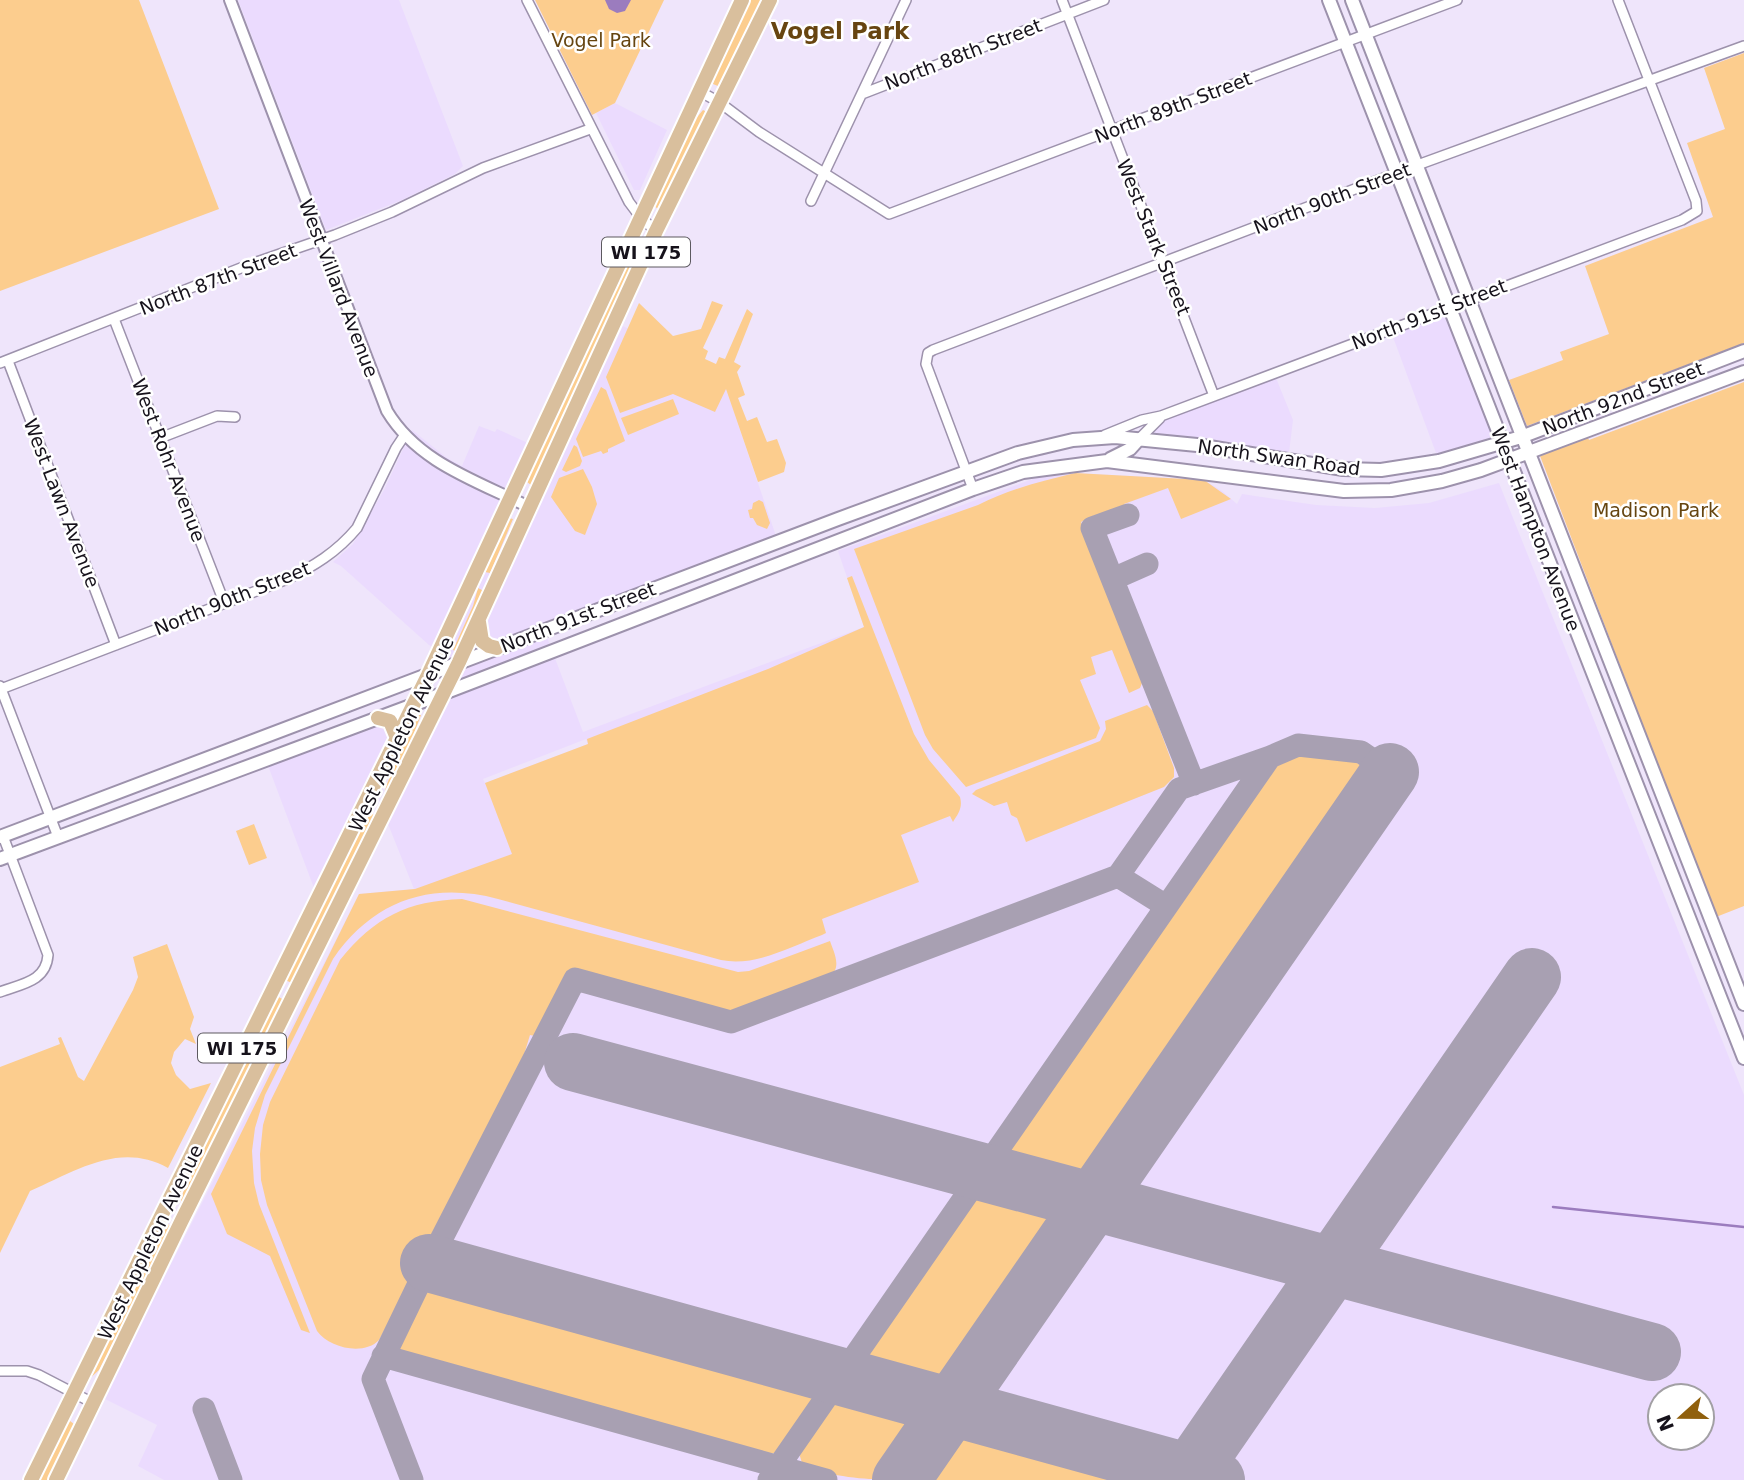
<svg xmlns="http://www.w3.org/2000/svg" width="1744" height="1480" font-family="'DejaVu Sans',sans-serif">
<rect width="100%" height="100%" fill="#efe5fb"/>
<path fill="#ebdbfe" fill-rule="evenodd" d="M238,0h161l64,166 -8,8 -53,26 -76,30z
M615,103l52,27 -27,60h-6l-38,-77z
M1449,306l53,137 -63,18 -49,-132z
M623,326l99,51 54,159 -234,88 41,108 281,-105 -26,-76 200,-74 37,-4 129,7 18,11 15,13 5,-10 74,11 59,3 54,-5 70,-20 245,612v385h-1580l-26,-14 19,-41 -54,-27 256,-504 55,-5 -26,-65 76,-157 -35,-22 -88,-79 -8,-4 20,-18 31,-54 28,-60 35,28 15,8 17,-40 16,6 2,-3 31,14 -35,79 31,15zM586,739l2,5 -103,39 -2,-4zM1660,1396h42v42h-42z
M1274,373l19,47 -5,41 -149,-22 22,-23z
M382,723l8,10 -76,155 -47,-125z"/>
<path fill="#fccd8e" d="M0,0h139l80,209 -219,82z
M535,0h129l-49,103 -23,12z
M750,0h11l-43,86 -5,-2 3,-14z
M1744,53v290l-217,83 -18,-46 54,-20 -3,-8 49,-18 -24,-68 128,-49 -26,-74 38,-14 -21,-61z
M703,110l4,2 -43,93 -6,4 -4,-3 39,-84z
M639,237l5,2v7l-113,239 -4,-3z
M712,301l11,4 -20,43 5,3 -3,8 11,5 3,-7 6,2 22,-50 6,5 -19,48 7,4 -4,6 8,23 -7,3 9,23 10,-4 10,25 10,-3 9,24 -2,9 -26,10 -32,-93 -11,23 -42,-18 -53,19 -14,-36 33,-74 34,33 28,-7z
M1744,382v524l-28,11 -179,-469 48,-17 4,9z
M601,387l5,3 19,51 -17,8v3l-5,2 -2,-3 -18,6 -7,-18z
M673,399l6,15 -51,21 -7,-17z
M574,445l3,2 5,14 -2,5 -14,6 -4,-2z
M583,469l9,18 5,17 -12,31 -10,-4 -24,-34 8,-19z
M1075,473l129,7 27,19 -50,20 -13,-31 -44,16v3l-26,11 -3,-3 -14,7 61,161 -2,5 -11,5 -17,-43 -21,7 5,17 -16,6 20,48 -4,10 -130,49 -33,-38 -8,-14 -71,-186 124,-44c31,-16 64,-24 97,-32z
M759,500l4,2 7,21 -3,6 -10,-4 -4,-7h-3l-2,-8 4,-1 1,-6z
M509,518l4,1 -23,54 -5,-1z
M852,576l62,158 15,26 31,37c3,11 -2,17 -7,25l-3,-6 -49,19 18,47 -97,37 4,14 -4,2c-32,12 -67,32 -101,25l-223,-61c-68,-18 -125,2 -165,60l-68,136 -10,33 -3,23 2,32 5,21 51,129 -9,-3 -31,-74 -43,-22 -16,-40 148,-300 56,-5 97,-35 -27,-71 103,-39 -1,-5 181,-70 96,-42 -17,-49z
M478,588l6,3 -27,61 -4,-2 20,-44z
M1147,705l6,6 21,57v9l-10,10 -138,55 -9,-24 -6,-3 -4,-13 -13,4 -22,-12 4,-4 124,-49 6,-12 -1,-8z
M419,714l2,1 -19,50 -14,27 -3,-1 2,-7 17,-42z
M1315,754c17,3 52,2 51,25l-262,381c-5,7 -11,16 -19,19 -16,7 -54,-9 -71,-14l-6,-4 -1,-10 7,-12 253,-367c16,-14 27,-17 48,-18z
M373,814l3,2 -84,167 -7,-3 77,-155 6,-8z
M254,824l13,34 -18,7 -13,-34z
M462,899l276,73 11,-1 81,-30c3,9 10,22 4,31 -9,13 -92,40 -109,40l-156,-41 -34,65 -5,-1 -11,36 -93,179 -6,-2 -7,28 -34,64c-15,16 -50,8 -62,-9l-50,-126 -6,-25 -1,-26 3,-29 7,-23 70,-142c35,-43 67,-59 122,-61z
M167,944l27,73 -4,12 6,15 -11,-5 -11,13 -3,11 5,12 14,14 21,-6 -43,85c-48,-27 -92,3 -138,23l-30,62v-186l60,-23 -2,-6 3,-1 17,40 6,4 49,-91 5,-13 -5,-20z
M277,996l7,4 -103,205c-2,-11 16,-42 20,-57z
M989,1191l16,2 52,16 2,13 -3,6 -104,150c-20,16 -56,-1 -78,-7l-7,-6 -2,-7 4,-8 101,-147 10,-9z
M168,1224l3,2 -72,144 -14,13 77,-155z
M431,1282h11l364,100 7,3 4,10 -35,52 -8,6 -12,2 -360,-98 -6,-7c0,-17 22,-58 35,-68z
M854,1396l54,15 9,6 -1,13 -32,49c-21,1 -65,-4 -82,-16l-3,-10 31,-48 9,-6z
M70,1421l4,3 -26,56h-8l10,-26 16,-30z
M971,1428l177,48 7,4h-237l31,-44 6,-5z"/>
<path fill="#9b7cbe" d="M605,0h26l-6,11 -8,2 -8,-4z"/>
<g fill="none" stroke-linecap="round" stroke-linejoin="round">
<path stroke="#9b7cbe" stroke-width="2.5" d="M1553,1207l191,20"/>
<path stroke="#a8a0b2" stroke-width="23" d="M1128,515l-36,13 102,256
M1113,579l34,-15
M1118,876l48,30
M981,1171l114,31
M383,1356l443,124
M204,1409l27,71
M412,1480l-39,-101 56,-116 146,-284 156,43 387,-146 61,-87 91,-32
M769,1480l501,-723 28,-12 63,7 29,20"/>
<path stroke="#a8a0b2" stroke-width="58" d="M573,1062l1079,290
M429,1263l787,217
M901,1480l489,-708
M1185,1480l347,-503"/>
<defs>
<path id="minor" d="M527,0l102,202 12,16 15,13
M1062,0l152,396
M699,91l20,11 40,30 130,82 568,-214
M862,94l242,-94
M811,201l95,-201
M114,319l110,283
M8,361l108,284
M0,363l251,-99 84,-29 57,-23 91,-44 107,-39
M1105,435l37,-15 19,-4 521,-196 15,-9 -1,-10 -78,-201
M160,438l57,-22 18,1
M1139,439l21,-21
M973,489l-47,-125 2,-11 5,-3 490,-187 321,-117
M0,686l58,151
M1,689l284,-109c28,-13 52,-28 72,-52l39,-80 8,-12
M0,992c21,-8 46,-10 48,-37l-45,-119
M0,1371h27l12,4 54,28"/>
<path id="tertiary" d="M230,0l157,411c32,53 91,70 144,97"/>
<path id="secondary" d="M1329,0l415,1058
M1352,0l392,1004
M1110,459l20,-10 9,-10
M0,837l838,-318 180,-66 55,-13 42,-3 82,8 146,24 38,1 58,-9 82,-24 223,-86
M0,859l413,-154 560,-216 50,-17 84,-11 237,30 47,-1 51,-9 39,-11 263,-98"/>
<path id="primary" d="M479,622l3,19 7,5 8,2
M378,718l12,3 7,17
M31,1480l397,-805 314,-675
M56,1480l125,-258 278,-560 197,-431 114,-231"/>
</defs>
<use href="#minor" stroke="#9d92ac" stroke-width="12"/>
<use href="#tertiary" stroke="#9d92ac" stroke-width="14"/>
<use href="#secondary" stroke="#9d92ac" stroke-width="16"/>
<use href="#primary" stroke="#fff" stroke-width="18"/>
<use href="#minor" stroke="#fff" stroke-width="9"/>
<use href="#tertiary" stroke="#fff" stroke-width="10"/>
<use href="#secondary" stroke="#fff" stroke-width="12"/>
<use href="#primary" stroke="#d9bf9d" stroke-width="14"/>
</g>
<g text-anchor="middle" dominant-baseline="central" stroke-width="5" stroke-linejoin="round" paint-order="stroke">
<g fill="#fff" stroke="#5c595f" stroke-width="2">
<rect x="602" y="237.5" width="88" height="29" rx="5"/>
<rect x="198" y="1033.5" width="88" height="29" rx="5"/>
</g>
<g font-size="18" font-weight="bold" fill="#16121b">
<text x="646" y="252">WI 175</text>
<text x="242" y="1048">WI 175</text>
</g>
<g font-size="19" fill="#664510" stroke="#fff">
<text x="601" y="40">Vogel Park</text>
<text x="1656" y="510">Madison Park</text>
</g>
<g font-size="19" fill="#16121b" stroke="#fff">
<text transform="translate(963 54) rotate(-21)">North 88th Street</text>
<text transform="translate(1173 107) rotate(-21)">North 89th Street</text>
<text transform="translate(1332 198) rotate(-21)">North 90th Street</text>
<text transform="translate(1154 237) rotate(68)">West Stark Street</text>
<text transform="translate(218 279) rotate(-21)">North 87th Street</text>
<text transform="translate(339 288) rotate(69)">West Villard Avenue</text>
<text transform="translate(1429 314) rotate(-21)">North 91st Street</text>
<text transform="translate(1623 398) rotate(-21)">North 92nd Street</text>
<text transform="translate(1279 457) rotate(8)">North Swan Road</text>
<text transform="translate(169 460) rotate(69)">West Rohr Avenue</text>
<text transform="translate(62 503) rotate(69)">West Lawn Avenue</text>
<text transform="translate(1536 529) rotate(69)">West Hampton Avenue</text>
<text transform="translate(232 598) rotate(-22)">North 90th Street</text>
<text transform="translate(578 617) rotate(-21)">North 91st Street</text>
<text transform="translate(401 734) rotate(-64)">West Appleton Avenue</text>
<text transform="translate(150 1242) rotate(-64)">West Appleton Avenue</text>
</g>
<g font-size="23" font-weight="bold" fill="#674510" stroke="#fff">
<text x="840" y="31">Vogel Park</text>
</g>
</g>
<g transform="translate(1681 1417) rotate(249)"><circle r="33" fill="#ffffff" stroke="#a2a0a4" stroke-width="2"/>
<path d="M0-5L12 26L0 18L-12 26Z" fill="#90600d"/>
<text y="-10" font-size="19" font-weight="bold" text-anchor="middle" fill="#16121b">N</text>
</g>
</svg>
